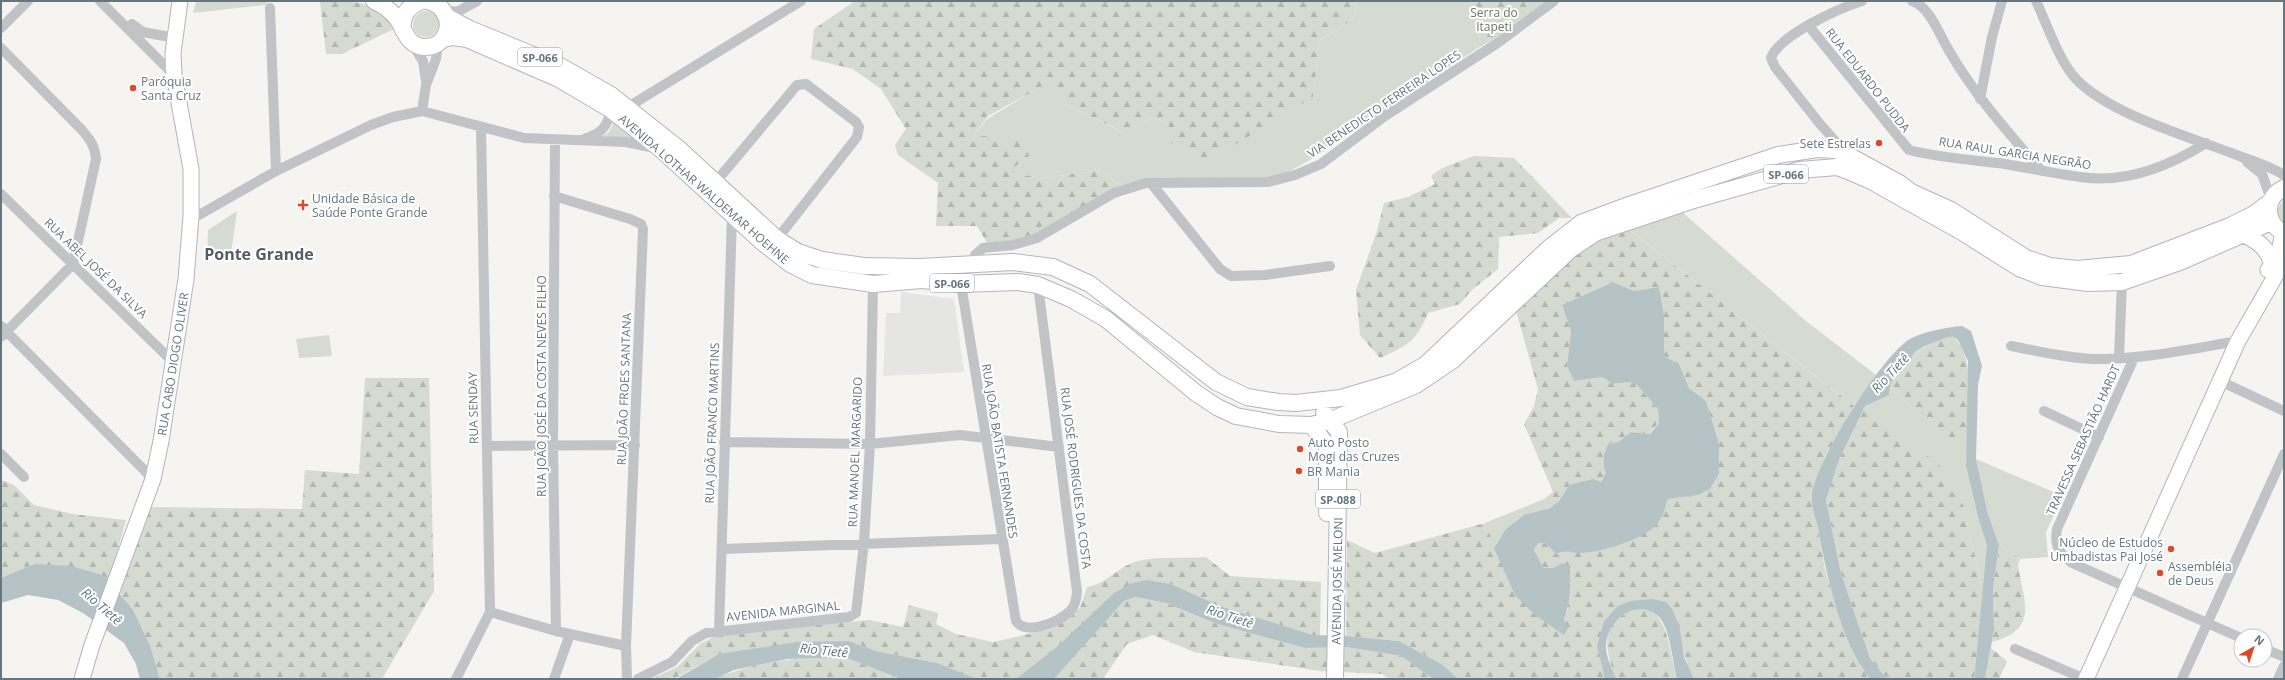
<svg xmlns="http://www.w3.org/2000/svg" width="2285" height="680" font-family="'Open Sans',sans-serif">
<defs>
<pattern id="forest-firs" width="22" height="20" patternUnits="userSpaceOnUse"><rect width="22" height="20" fill="#d6dbd2"/><path d="M5 1l3.5 6h-7zM16 11l3.5 6h-7z" fill="#b1b6b0"/></pattern>
</defs>
<rect width="100%" height="100%" fill="#f5f4f1"/>
<path fill="#e5e6e4" d="M901,292l53,7 10,73 -81,4 3,-63h14z"/>
<path fill="#d6dbd2" d="M196,1h73l-4,4 -72,8z
M1351,1h120l3,3 7,42 -162,109 -38,21 -24,4h-114l-23,6 -19,-16 -57,8 -39,-5 24,-17 -55,-21 13,-16 63,-38 18,25 54,26 30,-14 17,5 144,-26 6,-56 33,-21 5,-13z
M413 24a13 13 0 1 1 26 0a13 13 0 1 1-26 0Z
M615,119l28,21 -44,-2 10,-6z
M2284,198v25l-4,-3 -3,-10z
M237,211l-7,49 -23,-5 1,-25z
M1681,211l125,110 70,54 -22,31 -227,-178z
M329,335l3,21 -33,2 -3,-19z
M1889,387l63,56 15,-6 -1,29 13,55 8,24 -4,46 -22,-95 -96,-90 23,-11z
M1976,459l87,37 -17,36 2,25 -28,2 -21,-14 -11,-31z
M1544,499l6,9c-31,8 -39,12 -56,40l-9,-25z"/>
<path fill="url(#forest-firs)" d="M320,1c39,0 48,-1 78,26l-56,27h-16z
M855,1h496l6,6 -5,13 -33,21 -6,56 -113,69 -31,-25v-18l-17,-5 -29,14 -55,-26 -18,-24 -62,34 -14,19 50,5 5,16 -23,17 38,5 57,-8 19,16 -91,53 -42,4 -10,-17h-41l2,-43 -40,-28 -3,-10 11,-16 -25,-40 -28,-20 -42,-10 3,-30z
M1471,1h75l-50,37 -15,8 -7,-42z
M1474,156l40,2 58,60h-13l-21,15 -39,4 -1,32 -26,21 -12,14 -32,9c-12,29 -20,32 -48,45l-20,-23 -4,-45 21,-59 7,-28 24,-6 27,-13 -4,-8 11,-8z
M1627,228l227,178 -29,51 -13,39 13,73 14,47 22,51 9,12h-176c-12,-21 -13,-46 -21,-69 -35,-8 -42,-18 -69,11l1,58h-147l-15,-14 -44,-24 -53,-5 1,-96 28,13 110,-30 30,72 49,24 4,-10 -6,-46 -9,5 -10,1 -9,-19 4,-7 8,1 10,10 13,-4 10,3 26,-4 26,-10 29,-18 8,-22c26,-4 36,0 51,-25l-13,-73 -17,-13 -10,-24 -15,-8v-42l-5,-27 -25,4 -21,-9 -51,23 9,26 -4,35 7,15 29,-4 9,7 18,-2 7,3 21,24 1,13 -10,12 -18,-2 -13,10 -10,2c-5,9 -6,20 -2,29l-5,9 -32,3 -10,16 -9,7 -6,-9 9,-7 -29,-68 10,-18 4,-17 -22,-78 54,-52 22,-18z
M1952,336c25,18 16,74 15,101l-15,7 -63,-57 2,-8 10,-11 9,-6 4,-9 21,-12z
M365,378h64l5,213 -52,88h-222c-10,-31 -21,-59 -40,-86l31,-86 151,2 3,-39 54,4z
M1865,406l73,58 23,32 22,95 -9,88h-87l-17,-21 -17,-49 -13,-40 -14,-69 13,-40z
M1,480l13,5 20,20 39,9 53,6 -17,61 -75,-17 -33,14z
M1999,545l21,14 -2,6c6,38 21,64 -26,77l2,-12 -1,-40z
M1206,557l24,19 91,6 -1,53h-7l-93,-29 -49,-22 -24,-4 -129,99h-44l-37,-16 -61,-12 -27,-10 -130,13 -45,25h-23l26,-12 24,-24 22,-10 147,-13 33,7 6,-22 29,8 -2,11 20,10 37,8 58,-13 29,-21 7,-21c20,-3 31,-21 51,-26 20,-5 48,-2 68,-4z
M1135,597l31,6 51,21 88,24 41,-1 55,9 32,23h-44l-7,-5 -62,-3 -126,-19 -41,-17 -26,9 -24,35h-49l70,-78z
M1634,609c4,0 9,-1 13,0 22,7 24,50 30,70h-61c-11,-30 -18,-55 18,-70z
M1991,648l16,13 -8,18h-14z
M814,657h30l57,22h-186c31,-14 65,-19 99,-22z"/>
<path fill="#b5c3c6" d="M1613,282l21,9 25,-4 5,27v42l15,8 10,24 17,13 13,43v30l-9,15 -12,6 -30,4c-3,7 -4,15 -8,21 -9,18 -61,33 -80,33 -13,0 -9,-4 -24,1l-10,-10 -8,-1 -4,7 9,18h10l9,-5 8,3c0,19 1,36 -6,53l4,9 -4,7 -30,-21 -19,-19 -21,-47 12,-19 18,-14 26,-7 9,-7 10,-16 24,-6 8,3 5,-9c-4,-9 -3,-20 2,-29l10,-2 13,-10 19,2 9,-11 -1,-14 -21,-24 -7,-3 -18,2 -9,-7 -29,4 -7,-15 4,-35 -9,-26z
M1962,326l9,5 11,35 -4,19 -2,74 12,55 11,31 -6,45 1,40 -9,49h-11l13,-134 -8,-24 -13,-55 2,-105 -10,-21 -6,-4c-12,4 -26,8 -37,16 -3,3 -3,8 -6,11 -12,9 -20,16 -20,32l-24,11 -26,54 -13,40 14,69 13,40 17,49 17,21h-17c-30,-38 -43,-103 -52,-150 -2,-10 -7,-23 -6,-33 2,-32 69,-140 98,-157 12,-7 38,-12 52,-13z
M34,564l37,2 34,10 28,34 17,36 10,33h-20l-4,-15 -12,-21 -41,-30 -25,-13 -30,-5 -27,8v-25z
M1147,580l24,4 49,22 93,29 33,1 53,5 44,24 15,14h-25l-32,-23 -55,-9 -41,1 -88,-24 -51,-21 -31,-6 -11,4 -70,78h-38l41,-32 56,-53 16,-10z
M1652,599l14,3 7,8 7,20 4,27 10,22h-17c-4,-16 -7,-51 -18,-62 -22,-21 -53,3 -53,30 0,10 7,23 10,32h-11l-8,-33 7,-25 14,-15 13,-5z
M849,641l27,10 61,12 40,16h-76l-57,-22 -57,2 -53,11 -19,9h-39l43,-25 78,-12z"/>
<g fill="none" stroke-linecap="round" stroke-linejoin="round">
<defs>
<path id="secondary" d="M2268,270l11,-19 4,-18
M82,679l10,-34 61,-166 8,-38 25,-162 5,-63v-47l-17,-94 -1,-22 7,-52
M2086,679l152,-338 46,-80"/>
<path id="primary" d="M374,1c9,4 18,10 24,19 7,11 10,26 26,27 29,1 33,-40 3,-46
M447,17l23,12 92,38 49,28 67,53 99,91 21,13 24,8 42,6 56,1 93,-5 40,5 37,17 126,98 31,15 31,5 18,1 45,-5 54,-16 30,-17 124,-117 32,-25 48,-18 149,-50 39,-6 19,1 10,4 53,29 12,9 40,18 75,48 24,8 27,3 54,-5 99,-38 24,-12 16,-12
M403,30c-2,-14 4,-23 16,-28
M443,39l10,-2 14,2 92,40 51,30 53,42 99,91 28,22 22,11 61,9 49,-4 39,4 57,-2 20,3 33,14 35,20 90,74 21,14 19,9 43,8 33,1 19,-5 85,-35 37,-25 118,-111 24,-16 102,-34 103,-29 37,-3 11,4 23,10 91,51 57,36 23,9 46,6 34,-1 58,-20 91,-40
M2284,188c-20,9 -20,35 0,45
M2243,234c15,7 23,13 29,28
M1324,413l15,19 -4,247
M1312,425l15,21v67"/>
</defs>
<use href="#secondary" stroke="#b0b6ba" stroke-width="17"/>
<use href="#primary" stroke="#b1b6b9" stroke-width="18"/>
<path stroke="#c0c4c7" stroke-width="10" d="M100,1l74,74
M1912,1c18,6 27,33 36,48 25,44 59,82 92,120
M2036,1c11,23 23,60 40,78 34,36 118,59 166,78 14,5 29,10 42,18
M270,8l6,163
M444,10l13,2 20,-11
M132,24l11,8 32,6
M1808,25l101,125c31,8 65,10 96,14 25,4 50,10 75,13 45,7 88,-10 126,-34
M1,28l27,-27
M413,45l10,16 3,20
M1,48l80,81c9,10 14,17 15,30l-23,105
M1980,99l12,-62 10,-36
M628,107l173,-106
M422,111l4,-26 10,-26 2,-15
M584,139c16,-5 25,-12 26,-30
M555,140l-2,305 3,186
M1845,152l-25,-28 -45,-57 -4,-9c8,-23 69,-50 91,-57
M2247,162l15,12 9,25
M1151,183l69,86 11,7 34,-1 65,-9
M714,184l83,-99 9,-1 50,38 3,5 -2,10 -80,102
M1,194l171,167
M554,196l76,23 11,5 2,5 -17,417 1,33
M191,216l8,-1 77,-44 95,-46 22,-8 29,-6 102,27 102,4 29,6
M972,264l3,-9 8,-7 30,-3 24,-7 77,-45 32,-10 122,-1 27,-7 26,-11 64,-48 114,-74 55,-41
M961,284l55,337c10,15 42,1 53,-9 6,-5 7,-12 8,-20l-39,-307
M1,326l152,153
M1,337l72,-73
M2011,346c27,5 54,12 82,13 48,1 97,-10 145,-18
M2119,358l3,-76
M2134,358l-77,171c-3,17 2,24 15,34l169,75
M2220,381l64,30
M2044,411l55,26
M724,442l146,2 90,-9 99,12
M487,446l148,-1
M1,454l23,23
M722,549l279,-10
M490,612l66,19 70,15
M719,631l13,-415
M2015,649l70,30
M2265,649l19,8
M456,679l34,-67 -9,-484
M554,679l16,-45
M638,679l34,-17 20,-21 14,-8 143,-16 7,-4 8,-70 6,-99 3,-160
M2182,679l102,-225
M2278,679l6,-13"/>
<use href="#secondary" stroke="#fff" stroke-width="15"/>
<use href="#primary" stroke="#fff" stroke-width="16"/>
</g>
<g fill="#de4827" stroke="#fff" stroke-width="1.5">
<circle cx="133" cy="88" r="4"/>
<circle cx="1879" cy="143" r="4"/>
<path d="M301 199h4v4h4v4h-4v4h-4v-4h-4v-4h4z"/>
<circle cx="1300" cy="449" r="4"/>
<circle cx="1299" cy="471" r="4"/>
<circle cx="2171" cy="549" r="4"/>
<circle cx="2160" cy="573" r="4"/>
</g>
<g text-anchor="middle" dominant-baseline="central" stroke-width="4" stroke-linejoin="round" paint-order="stroke">
<g fill="#fff" stroke="#929fa7" stroke-width="1">
<rect x="518" y="48" width="44" height="18" rx="3"/>
<rect x="1764" y="165" width="44" height="18" rx="3"/>
<rect x="930" y="274" width="44" height="18" rx="3"/>
<rect x="1316" y="490" width="44" height="18" rx="3"/>
</g>
<g font-size="11" font-weight="bold" fill="#647681">
<text x="540" y="57">SP-066</text>
<text x="1786" y="174">SP-066</text>
<text x="952" y="283">SP-066</text>
<text x="1338" y="499">SP-088</text>
</g>
<g font-size="12" fill="#687863" stroke="#fff">
<text x="1494" y="12">Serra do<tspan x="1494" dy="14">Itapeti</tspan></text>
</g>
<g font-size="12" fill="#647681" stroke="#fff">
<text transform="translate(1868 80) rotate(52)">RUA EDUARDO PUDDA</text>
<text transform="translate(1384 104) rotate(-34)">VIA BENEDICTO FERREIRA LOPES</text>
<text transform="translate(2015 153) rotate(9)">RUA RAUL GARCIA NEGRÃO</text>
<text transform="translate(704 189) rotate(41)">AVENIDA LOTHAR WALDEMAR HOEHNE</text>
<text transform="translate(96 268) rotate(44)">RUA ABEL JOSÉ DA SILVA</text>
<text transform="translate(173 364) rotate(-81)">RUA CABO DIOGO OLIVER</text>
<text transform="translate(541 386) rotate(-90)">RUA JOÃO JOSÉ DA COSTA NEVES FILHO</text>
<text transform="translate(624 389) rotate(-88)">RUA JOÃO FROES SANTANA</text>
<text transform="translate(473 408) rotate(-91)">RUA SENDAY</text>
<text transform="translate(712 423) rotate(-88)">RUA JOÃO FRANCO MARTINS</text>
<text transform="translate(2083 440) rotate(-66)">TRAVESSA SEBASTIÃO HARDT</text>
<text transform="translate(1000 451) rotate(81)">RUA JOÃO BATISTA FERNANDES</text>
<text transform="translate(855 452) rotate(-88)">RUA MANOEL MARGARIDO</text>
<text transform="translate(1076 478) rotate(83)">RUA JOSÉ RODRIGUES DA COSTA</text>
<text transform="translate(1337 581) rotate(-89)">AVENIDA JOSÉ MELONI</text>
<text transform="translate(783 611) rotate(-6)">AVENIDA MARGINAL</text>
</g>
<g font-size="12" fill="#647681" stroke="#fff" text-anchor="start">
<text x="141" y="81">Paróquia<tspan x="141" dy="14">Santa Cruz</tspan></text>
<text x="1871" y="143" text-anchor="end">Sete Estrelas</text>
<text x="312" y="198">Unidade Básica de<tspan x="312" dy="14">Saúde Ponte Grande</tspan></text>
<text x="1308" y="442">Auto Posto<tspan x="1308" dy="14">Mogi das Cruzes</tspan></text>
<text x="1307" y="471">BR Mania</text>
<text x="2163" y="542" text-anchor="end">Núcleo de Estudos<tspan x="2163" dy="14">Umbadistas Pai José</tspan></text>
<text x="2168" y="566">Assembléia<tspan x="2168" dy="14">de Deus</tspan></text>
</g>
<g font-size="13" font-style="italic" fill="#5f777f" stroke="#fff">
<text transform="translate(1890 373) rotate(-47)">Rio Tietê</text>
<text transform="translate(102 606) rotate(41)">Rio Tietê</text>
<text transform="translate(1230 616) rotate(18)">Rio Tietê</text>
<text transform="translate(824 650) rotate(6)">Rio Tietê</text>
</g>
<g font-size="16" font-weight="bold" fill="#525e66" stroke="#fff">
<text x="259" y="254">Ponte Grande</text>
</g>
</g>
<rect width="2285" height="680" fill="none" stroke="#647681" stroke-width="4"/>
<g transform="translate(2253 648) rotate(39)"><circle r="19" fill="#ffffff" stroke="#c1c8cd"/>
<path d="M0-3L7 15L0 10L-7 15Z" fill="#de4827"/>
<text y="-6" font-size="11" font-weight="bold" text-anchor="middle" fill="#647681">N</text>
</g>
</svg>
